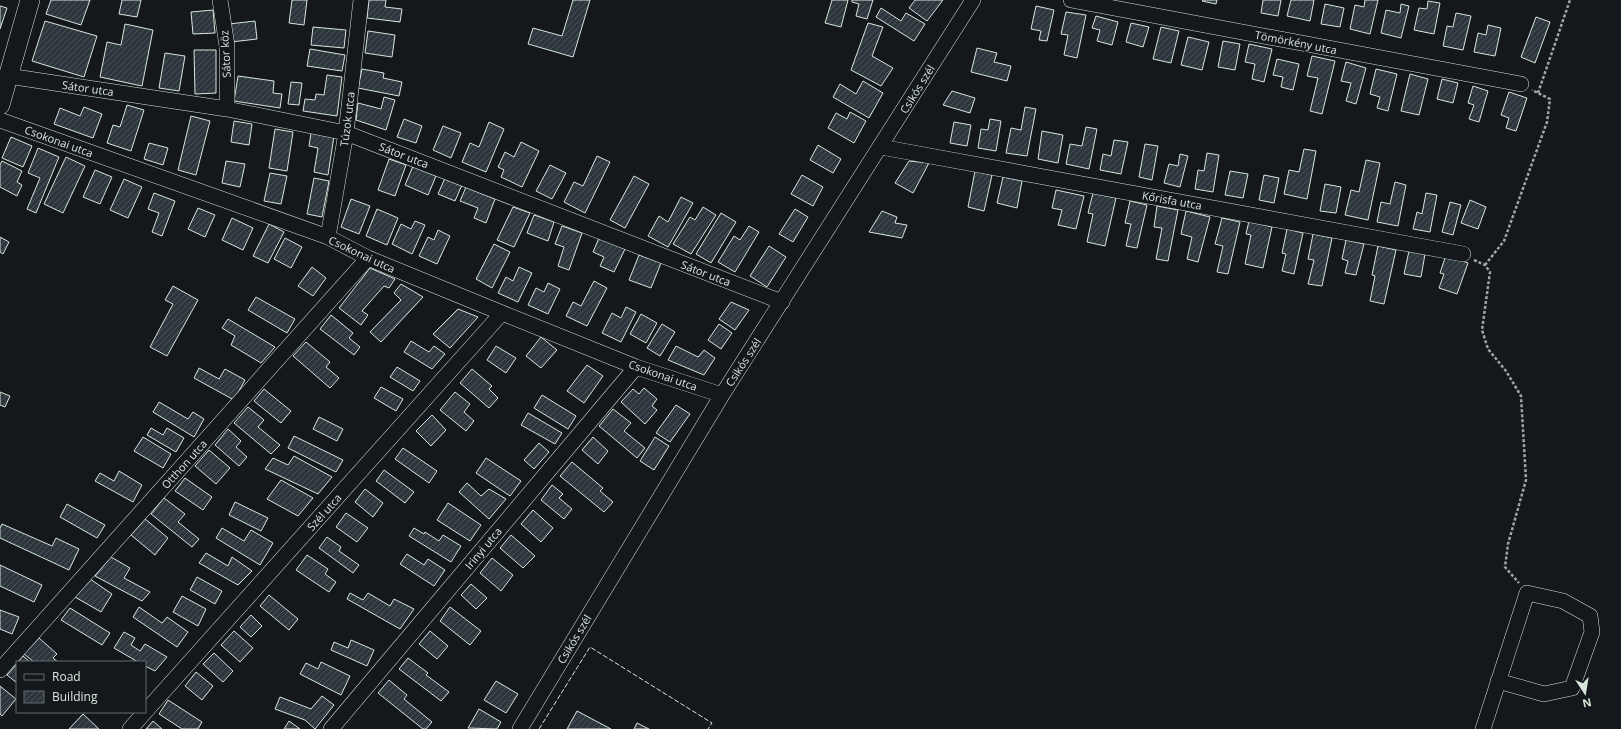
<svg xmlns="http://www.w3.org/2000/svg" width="1621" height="729" font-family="'Open Sans',sans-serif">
<defs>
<pattern id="building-hatch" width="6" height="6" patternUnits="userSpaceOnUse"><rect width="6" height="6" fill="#2c363c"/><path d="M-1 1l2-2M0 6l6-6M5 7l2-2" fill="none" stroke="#4a5358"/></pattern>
</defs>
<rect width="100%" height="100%" fill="#14181c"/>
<path fill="url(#building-hatch)" stroke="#d8e6dc" d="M51,0h39l-9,25 -35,-11z
M122,0h19l-4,17 -18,-3z
M292,0h15l-3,25 -15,-2z
M369,0h17l-1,7 17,2 -2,13 -33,-4z
M573,0h17l-17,57 -45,-13 5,-16 29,8z
M832,0h16l-7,27 -16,-4z
M852,0h21l-6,19 -11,-3 3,-12 -7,-2z
M915,0h28l-16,21 -18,-13z
M1203,0h14l-1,4 -14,-3z
M1263,0h18l-3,16 -17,-3z
M1291,0h23l-4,21 -23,-5z
M1365,0h13l-8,34 -20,-5 5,-24 9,2z
M1428,1l12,2 -6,31 -20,-4 5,-22 8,1z
M1325,4l19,4 -4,19 -19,-3z
M1401,4l8,2 -8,32 -20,-5 5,-23 14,3z
M0,6l7,2 -7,21z
M1036,6l18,4 -7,31 -8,-1 2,-9 -10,-2z
M881,8l20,13 5,-8 19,11 -11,17 -38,-24z
M213,10l2,23 -22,1 -2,-22z
M1066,12l20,3 -9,43 -13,-3 4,-20 -7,-1z
M1456,13l15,3 -8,34 -20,-4 4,-20 6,1z
M1096,16l22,6 -6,23 -15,-4 3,-11 -8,-2z
M1536,17l14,5 -15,41 -14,-6z
M45,21l52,15 -13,41 -52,-16z
M255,21l2,18 -26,3 -2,-18z
M868,23l15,4 -11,29 21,12 -12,18 -30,-16z
M1131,23l18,4 -6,20 -17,-5z
M125,24l28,6 -11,56 -42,-9 7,-35 14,3z
M1488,25l13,3 -6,28 -21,-4 4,-19 8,2z
M313,27l33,3 -2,18 -33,-3z
M1161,27l18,4 -8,32 -18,-4z
M368,31l27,4 -3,22 -27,-4z
M1188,37l21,5 -7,28 -21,-5z
M1223,41l17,3 -5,26 -17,-3z
M1249,44l23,5 -8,33 -12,-3 3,-15 -10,-2z
M977,48l20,5 -3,9 17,4 -4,15 -36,-9z
M310,49l35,6 -3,16 -35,-5z
M194,50h22v43l-21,1z
M165,53l20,3 -6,35 -20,-3z
M1312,56l23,5 -13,53 -12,-3 8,-33 -11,-2z
M1277,59l22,5 -6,26 -12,-3 2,-10 -10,-2z
M1346,62l20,6 -10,36 -10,-3 5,-18 -10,-2z
M362,69l22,4 -1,5 19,4 -3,14 -41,-8z
M1376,69l21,5 -9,37 -11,-3 3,-11 -10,-3z
M1410,74l18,5 -9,36 -18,-4z
M327,75l15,2 -5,39 -34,-5 2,-12 10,1 1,-6 8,1z
M238,76l36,5 -1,12 9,1 -2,14 -46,-7z
M1442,79l16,4 -5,20 -16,-4z
M863,81l20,12 -14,25 -36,-21 7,-13 16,10z
M291,82l11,1 -3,22 -11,-1z
M1473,86l15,5 -9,31 -10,-3 5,-14 -6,-2z
M952,91l23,7 -5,15 -27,-8z
M1509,92l18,6 -11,33 -10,-3 3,-10 -8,-3z
M384,97l11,3 -9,30 -30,-10 2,-17 23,6z
M127,105l17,5 -13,41 -24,-8 6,-18 7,2z
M84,107l18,7 -9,24 -39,-14 6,-16 20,8z
M1025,107l11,2 -9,47 -21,-3 5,-25 10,2z
M850,112l16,9 -12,22 -26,-15 8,-15 11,6z
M191,116l19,5 -14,54 -18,-5z
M404,119l18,7 -6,17 -19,-6z
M990,119l11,2 -5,30 -18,-3 3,-19 7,1z
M234,121l18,3 -3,21 -18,-3z
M489,122l15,7 -18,43 -24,-10 8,-19 9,4z
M954,122l17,3 -4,21 -17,-3z
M443,126l18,7 -10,25 -18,-8z
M1086,127l11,2 -8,40 -23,-5 4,-20 12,2z
M275,129l18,3 -6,39 -18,-3z
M1042,131l21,4 -5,28 -20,-4z
M311,133l23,3 -6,39 -14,-3 4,-24 -9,-2z
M11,137l21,9 -9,21 -21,-9z
M1114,140l14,2 -7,32 -21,-4 3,-16 8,2z
M521,142l18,9 -17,36 -21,-10 3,-7 -6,-3 7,-15 9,5z
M149,143l19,5 -5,17 -19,-6z
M1145,144l13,2 -6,34 -13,-3z
M818,145l23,14 -8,14 -23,-13z
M38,148l21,9 -23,56 -9,-4 13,-31 -12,-5z
M1304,149l12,2 -9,48 -23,-5 5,-24 10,2z
M1207,153l12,2 -6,37 -18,-3 3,-19 6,1z
M1180,154l8,2 -8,31 -16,-4 5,-19 9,2z
M597,156l13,6 -25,51 -21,-11 10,-20 9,4z
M66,157l19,9 -22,47 -19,-9z
M389,159l17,6 -11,31 -17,-6z
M1366,160l14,3 -12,57 -23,-5 6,-25 8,2z
M2,161l20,10 -5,11 5,3 -5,11 -17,-9v-22z
M226,161l19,3 -5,23 -18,-4z
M909,161l20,2 -16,30 -18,-10z
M550,165l16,8 -14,26 -16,-8z
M413,166l23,10 -8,19 -23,-10z
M95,170l17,7 -12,27 -17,-7z
M975,171l17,4 -8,36 -16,-4z
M1230,171l18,3 -5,24 -18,-3z
M270,173l17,3 -6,28 -17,-3z
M802,175l21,12 -10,19 -22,-12z
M1264,175l15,3 -5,25 -15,-3z
M634,176l15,8 -24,44 -15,-8z
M1003,177l19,4 -5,27 -20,-5z
M314,178l15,3 -7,36 -15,-3z
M445,178l17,7 -7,16 -17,-7z
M124,179l18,8 -14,31 -18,-8z
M1395,182l11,3 -8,41 -21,-4 4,-20 9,2z
M1325,184l16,3 -5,26 -16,-2z
M466,187l29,12 -9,24 -12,-5 4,-10 -18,-7z
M1056,190l28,6 -8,33 -18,-4 4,-15 -10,-2z
M154,193l21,8 -13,35 -10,-4 7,-19 -11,-4z
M1093,193l23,5 -11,48 -18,-4 6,-28 -5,-1z
M1426,193l11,2 -7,37 -17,-3 4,-17 5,2z
M681,197l12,6 -25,44 -20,-11 11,-20 9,6z
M351,199l19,7 -11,28 -18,-7z
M1470,200l16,7 -8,22 -17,-6z
M1130,201l17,4 -10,43 -11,-2 5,-22 -6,-1z
M1450,202l11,3 -8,30 -11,-3z
M1157,206l21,4 -10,51 -12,-2 6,-31 -8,-1z
M513,207l17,6 -16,34 -17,-7z
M703,207l13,8 -25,39 -18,-10 17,-27 5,3z
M198,208l17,7 -10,22 -17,-8z
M377,209l21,9 -11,27 -21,-9z
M795,209l13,8 -15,25 -14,-8z
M882,211l15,6 -2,6 12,2 -5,13 -33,-6z
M1186,211l24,6 -12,45 -11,-3 5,-22 -11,-3z
M721,213l15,9 -25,41 -15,-9z
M534,215l20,7 -6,19 -21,-8z
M232,218l21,10 -10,22 -21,-10z
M1222,218l18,4 -12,52 -11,-2 6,-26 -8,-2z
M415,221l10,4 -13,29 -20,-10 9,-20 10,5z
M1249,221l23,6 -9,41 -18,-4 6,-29 -5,-1z
M269,224l15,8 -16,31 -15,-7z
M562,226l20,7 -13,37 -11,-4 6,-19 -9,-3z
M749,226l10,6 -24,40 -17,-10 16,-26 6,4z
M1287,229l16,4 -9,41 -12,-3 4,-17 -4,-1z
M438,230l12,6 -13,28 -18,-8 9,-19 6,3z
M1313,234l19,4 -10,48 -14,-2 6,-24 -6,-1z
M0,237l9,5 -6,12 -3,-2z
M285,238l17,9 -11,21 -17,-9z
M599,238l26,11 -11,23 -14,-6 4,-9 -11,-5z
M1346,240l18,4 -8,31 -11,-2 3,-12 -6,-2z
M494,244l16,8 -18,36 -16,-9z
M769,246l17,11 -19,30 -17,-11z
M1378,246l18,4 -12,54 -14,-3 5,-25 -3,-1z
M1409,251l16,3 -4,23 -17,-3z
M639,255l22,8 -10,25 -22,-8z
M1446,255l22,8 -11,31 -18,-6 5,-14 -4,-1z
M312,267l14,11 -13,18 -15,-10z
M519,267l13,6 -14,29 -20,-9 8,-16 7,4z
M370,268l25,11 -6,9 -5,-2 -22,25 6,4 -7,10 -22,-17z
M594,281l13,7 -20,38 -21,-10 7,-14 8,4z
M548,283l12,6 -12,25 -20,-9 8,-17 8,4z
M401,284l22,13 -42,45 -11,-10 31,-32 -7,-7z
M173,286l25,14 -31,56 -17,-9 23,-43 -8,-4z
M256,297l39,22 -8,14 -39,-23z
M731,302l18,8 -14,20 -16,-11z
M626,307l10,5 -15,30 -19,-9 10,-20 9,5z
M458,309l20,8 -28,31 -17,-14z
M641,314l16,9 -11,20 -16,-9z
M331,315l22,18 -4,5 11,9 -6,8 -34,-26z
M228,319l47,28 -14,16 -30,-18 4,-9 -13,-8z
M662,324l13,8 -15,24 -13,-8z
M719,324l13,9 -11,16 -13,-9z
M541,337l16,13 -16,18 -15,-12z
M411,341l18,11 5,-6 11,8 -13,15 -28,-17z
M306,342l24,20 -4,5 13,11 -9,10 -37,-32z
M496,346l20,12 -10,15 -19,-13z
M676,346l22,11 6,-7 11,8 -11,17 -36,-15z
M587,365l16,11 -19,27 -17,-12z
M397,367l23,14 -7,10 -23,-14z
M199,368l20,11 6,-10 20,11 -11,20 -40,-22z
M472,369l20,17 -3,3 9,9 -9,10 -29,-25z
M381,387l22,12 -7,12 -22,-13z
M644,388l13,11 -5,7 5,4 -12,14 -24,-22 12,-13 6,5z
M264,389l27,22 -10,12 -27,-22z
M0,392l10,4 -5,11 -5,-2z
M455,392l15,12 -6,8 10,9 -8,10 -26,-21z
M542,395l34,21 -8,13 -34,-21z
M159,402l29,17 5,-7 11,7 -10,18 -41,-25z
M676,405l14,9 -20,28 -14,-9z
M248,407l16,13 -6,7 22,18 -9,9 -37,-31z
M613,409l18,14 -7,8 21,17 -8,10 -38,-32z
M528,413l34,20 -7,11 -34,-19z
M432,415l14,15 -15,16 -15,-15z
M319,417l24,12 -6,12 -24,-12z
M151,428l12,7 4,-7 17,10 -8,14 -29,-17z
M228,429l13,12 -5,6 11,10 -8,9 -24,-21z
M294,436l49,24 -7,12 -48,-24z
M143,437l28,17 -8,14 -29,-17z
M593,437l15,14 -10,13 -16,-14z
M655,437l14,9 -15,24 -14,-9z
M539,443l10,9 -15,17 -10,-9z
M403,448l34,23 -8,12 -34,-24z
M209,450l21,18 -14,16 -21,-18z
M294,456l38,21 -14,17 -53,-25 8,-11 15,7z
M486,458l35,23 -11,15 -34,-23z
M572,462l31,26 -3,3 13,11 -9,10 -44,-36z
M384,470l30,22 -9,11 -29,-22z
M119,471l23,14 -9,17 -38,-21 5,-8 14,8z
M185,478l27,19 -9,13 -28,-19z
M281,480l32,18 -15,18 -31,-17z
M467,483l14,13 8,-7 17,10 -17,20 -30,-27z
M552,485l11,9 -4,4 13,11 -8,10 -23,-19z
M365,489l18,14 -10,14 -18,-15z
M164,498l21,16 -7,8 21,17 -7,8 -41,-33z
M235,502l33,16 -7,13 -32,-16z
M448,503l33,22 -11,16 -33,-21z
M67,504l38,21 -8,13 -37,-21z
M533,510l20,18 -12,14 -20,-18z
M346,513l22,15 -11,14 -21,-15z
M145,519l23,19 -13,17 -24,-20z
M2,524l50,22 4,-8 23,11 -10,21 -69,-32v-10z
M222,528l22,13 7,-11 22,13 -13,22 -44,-27z
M414,528l10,6 1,-2 14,9 4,-6 18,11 -10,16 -42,-26z
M511,535l24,21 -12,12 -23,-20z
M327,537l14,10 -2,4 20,14 -6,8 -34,-25z
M206,553l22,13 4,-9 20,14 -14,14 -39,-22z
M407,554l17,11 4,-6 17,11 -11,16 -34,-22z
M307,555l21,14 -3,5 11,8 -7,10 -33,-22z
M111,557l19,11 -6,10 26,14 -8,9 -47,-25z
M492,558l21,17 -12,16 -21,-18z
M0,565l42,20 -8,17 -34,-16z
M197,577l25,14 -7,13 -25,-14z
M90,579l22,15 -11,18 -26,-15z
M471,584l16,14 -11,11 -15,-14z
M350,593l13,7 5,-7 22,13 4,-7 20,10 -14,20 -53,-30z
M269,595l29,24 -9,11 -29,-24z
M182,596l24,13 -8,17 -25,-14z
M139,607l23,16 5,-6 21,15 -11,15 -44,-30z
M450,607l31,24 -11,14 -30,-24z
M70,608l40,25 -8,12 -41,-25z
M0,610l19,7 -7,17 -12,-5z
M251,615l11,11 -11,11 -11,-10z
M234,631l19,17 -13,14 -19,-17z
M430,631l18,15 -11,13 -18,-15z
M124,632l11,6 -4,7 9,6 5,-7 22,13 -12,14 -10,-5v-4h-7l-24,-14z
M39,638l18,16 -4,4 5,4h-24l-10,-8z
M351,640l23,10 -7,16 -36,-16 3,-8 14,6z
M214,653l19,18 -10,11 -20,-18z
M23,656l7,6h-12z
M408,658l20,15 -2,2 23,17 -8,9 -42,-32z
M321,662l29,14 -9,19 -41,-21 6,-11 12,6z
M17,664v19l-10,-8z
M196,672l17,14 -11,14 -17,-14z
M389,680l18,15 -3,4 28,23 -6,7h-3l-45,-36z
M496,681l22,13 -12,19 -22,-13z
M0,686l16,13 -14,17 -2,-2z
M322,696l12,9 -19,24 -10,-9 -30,-11 5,-12 31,12z
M168,700l34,22 -4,7h-16l-23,-15z
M479,709l22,13 -4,7 -29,-1z
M577,711l34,18h-44z
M83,714l16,15h-30z
M153,721l9,8h-16z
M289,721l11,8h-16z
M637,723l12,6h-15z"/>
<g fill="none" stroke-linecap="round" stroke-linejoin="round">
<defs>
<path id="minor" d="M220,0l7,46v63
M1071,0l450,84
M8,76l219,33 119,24 436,169
M0,120l328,117 40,21 134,55 134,54 86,28
M881,147l582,107
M328,237l18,-104 15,-133
M0,670l368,-412
M145,712l357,-399
M130,729l15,-17
M331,729l305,-362
M520,729l202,-334 251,-395
M1483,729l44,-136 36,8 27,15 2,16 -20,56 -28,6 -46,-13"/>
<path id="major" d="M0,105l30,-105"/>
</defs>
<use href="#minor" stroke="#d8e6dc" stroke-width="16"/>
<use href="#major" stroke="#d8e6dc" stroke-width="20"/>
<path stroke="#9da8a2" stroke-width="2.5" stroke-dasharray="3 2" stroke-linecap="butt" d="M1538,93l32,-93
M1474,260l11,5 5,7 -8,58 6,19 18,22 15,25 5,84 -18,64 -3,23 14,16
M1485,265l19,-24 43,-119 3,-23 -18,-9"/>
<use href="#minor" stroke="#14181c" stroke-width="15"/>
<use href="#major" stroke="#14181c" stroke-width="19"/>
<path stroke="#d8e6dc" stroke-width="1" stroke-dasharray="5 2" stroke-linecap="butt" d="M539,729l51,-82 122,76 -4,6"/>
</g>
<g text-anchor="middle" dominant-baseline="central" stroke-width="3" stroke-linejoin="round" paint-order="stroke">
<g font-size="11" fill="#d8e6dc" stroke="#14181c">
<text transform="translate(1296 42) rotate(11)">Tömörkény utca</text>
<text transform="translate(225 54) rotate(-93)">Sátor köz</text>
<text transform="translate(88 88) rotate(8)">Sátor utca</text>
<text transform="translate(917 89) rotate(-58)">Csikós szél</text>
<text transform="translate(347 119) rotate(-83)">Túzok utca</text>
<text transform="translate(59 141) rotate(20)">Csokonai utca</text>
<text transform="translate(404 155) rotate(21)">Sátor utca</text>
<text transform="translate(1172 200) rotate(10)">Kőrisfa utca</text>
<text transform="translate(362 254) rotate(25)">Csokonai utca</text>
<text transform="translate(706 273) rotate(21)">Sátor utca</text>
<text transform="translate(743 362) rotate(-57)">Csikós szél</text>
<text transform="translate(663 375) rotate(19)">Csokonai utca</text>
<text transform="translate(184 464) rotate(-48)">Otthon utca</text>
<text transform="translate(324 512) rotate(-48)">Szél utca</text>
<text transform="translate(483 548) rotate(-50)">Irinyi utca</text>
<text transform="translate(574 639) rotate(-59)">Csikós szél</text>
</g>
</g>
<rect x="16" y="661" width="130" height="52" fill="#14181c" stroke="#626a69"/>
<rect x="24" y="674" width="20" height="6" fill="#14181c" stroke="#626a69"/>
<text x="52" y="681" font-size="12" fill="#d8e6dc">Road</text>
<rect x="24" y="691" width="20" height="12" fill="url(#building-hatch)" stroke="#626a69"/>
<text x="52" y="701" font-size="12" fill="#d8e6dc">Building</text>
<g transform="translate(1585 693) rotate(168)" stroke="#14181c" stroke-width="3" paint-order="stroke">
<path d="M0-3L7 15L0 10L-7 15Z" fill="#d8e6dc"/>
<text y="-6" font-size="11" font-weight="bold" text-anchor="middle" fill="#d8e6dc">N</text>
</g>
</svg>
